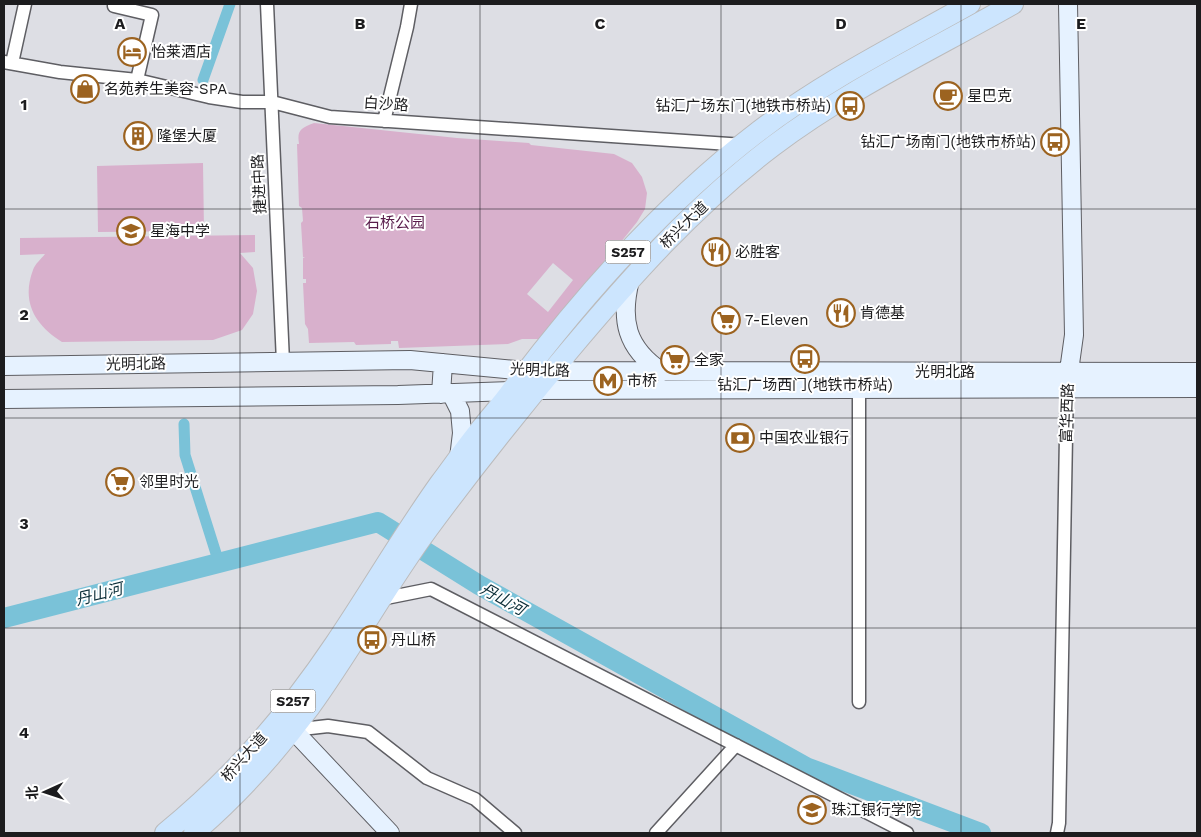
<svg xmlns="http://www.w3.org/2000/svg" width="1201" height="837" font-family="'Work Sans','Noto Sans SC',sans-serif">
<rect width="100%" height="100%" fill="#dddee4"/>
<path fill="#d8b0cc" fill-rule="evenodd" d="M314,123l143,15 72,5 2,2 83,9 18,9 10,14 5,16 -2,16 -8,13 -94,117h-21l-14,5 -109,4 -1,-7h-7v3l-35,1 -2,-3 -45,1 -1,-14 -3,-5 -2,-41h3v-4h-3v-21h2l-2,-1 -2,-34 2,-2 -1,-13 -3,-2 -2,-62h2c-2,-13 1,-16 15,-21zM553,263l20,17 -25,32 -21,-18z
M203,163l1,68 -106,1 -1,-66z
M255,235v17l-15,1 13,15 4,23 -4,23 -11,16 -29,10 -151,2c-27,-17 -41,-40 -29,-72 2,-6 8,-11 12,-16l-25,1v-17z"/>
<g fill="none" stroke-linecap="round" stroke-linejoin="round">
<path stroke="#7ac2d8" stroke-width="11" d="M203,80l27,-76
M184,424l1,31 34,108"/>
<path stroke="#7ac2d8" stroke-width="20" d="M4,618l374,-96 101,63 327,182 175,66"/>
<defs>
<path id="street" d="M267,4l16,358
M114,6l38,9 -15,65
M4,62l56,10 77,8 72,17 33,5h30l58,15 414,28
M12,63l13,-59
M384,121l23,-94 4,-23
M859,389v313
M381,599l50,-10 476,244
M293,730l35,-4 40,6 59,46 48,21 40,34
M656,833l80,-88
M1057,833l2,-10 8,-442"/>
<path id="secondary" d="M1068,4l6,331 -5,36
M630,280c-10,40 -4,68 32,92
M4,366l406,-6 116,11 671,1
M451,393l9,18 2,22 -3,25
M441,394l2,-31
M4,399l394,-4 137,-5 662,-2
M293,730l97,103"/>
<path id="primary" d="M165,833c65,-53 122,-118 169,-188 36,-53 68,-109 106,-162 13,-17 25,-35 39,-52 11,-14 23,-27 33,-41 70,-93 154,-188 247,-259 65,-50 140,-87 211,-127
M194,833c43,-37 82,-80 116,-126 42,-58 76,-121 118,-178 45,-61 92,-120 140,-177 62,-74 127,-147 205,-206 74,-56 159,-96 240,-142"/>
</defs>
<use href="#street" stroke="#5e5e63" stroke-width="15"/>
<use href="#secondary" stroke="#5e5e63" stroke-width="20"/>
<use href="#primary" stroke="#bbbbbc" stroke-width="22"/>
<use href="#street" stroke="#fff" stroke-width="12"/>
<use href="#secondary" stroke="#e6f2ff" stroke-width="18"/>
<use href="#primary" stroke="#cce5fe" stroke-width="20"/>
</g>
<path fill="none" stroke="#1c1c1e" stroke-width="1" stroke-opacity="0.55" d="M240,4v829M480,4v829M721,4v829M961,4v829M4,209h1193M4,418h1193M4,628h1193"/>
<defs>
<symbol id="hotel-ring" viewBox="-11 -11 22 22"><circle r="9.5" fill="#fff" stroke="#9c6320" stroke-width="1.5"/><path d="M-6-4.5h1.5V1H6V5H4.5V3h-9V5H-6ZM-4 0a1.8 1.8 0 1 1 3.6 0ZM.5 0V-2.5h3Q6-2.5 6 0Z" fill="#9c6320"/></symbol>
<symbol id="shop-ring" viewBox="-11 -11 22 22"><circle r="9.5" fill="#fff" stroke="#9c6320" stroke-width="1.5"/><path d="M-5-2.5h2.3a2.7 3.5 0 0 1 5.4 0H5L5.5 6h-11ZM-1.5-2.5h3a1.5 2.3 0 0 0-3 0Z" fill="#9c6320"/></symbol>
<symbol id="cafe-ring" viewBox="-11 -11 22 22"><circle r="9.5" fill="#fff" stroke="#9c6320" stroke-width="1.5"/><path d="M-5.5-4.5H6V0H3Q3 3.5 0 3.5H-2.5Q-5.5 3.5-5.5 0ZM3-3.2v2h1.7v-2ZM-6 4.5H4V6H-6Z" fill="#9c6320"/></symbol>
<symbol id="bus-ring" viewBox="-11 -11 22 22"><circle r="9.5" fill="#fff" stroke="#9c6320" stroke-width="1.5"/><path d="M-5-6H5V4H4V6H2V4H-2V6H-4V4H-5ZM-3.5-4V0h7V-4ZM-3.5 1.2v1.5H-2V1.2ZM2 1.2v1.5H3.5V1.2Z" fill="#9c6320"/></symbol>
<symbol id="building-ring" viewBox="-11 -11 22 22"><circle r="9.5" fill="#fff" stroke="#9c6320" stroke-width="1.5"/><path d="M-4-6H4V6H1V3H-1V6H-4ZM-2.5-4.3h1.7v1.8h-1.7ZM.8-4.3h1.7v1.8H.8ZM-2.5-1h1.7V.8h-1.7ZM.8-1h1.7V.8H.8Z" fill="#9c6320"/></symbol>
<symbol id="school-ring" viewBox="-11 -11 22 22"><circle r="9.5" fill="#fff" stroke="#9c6320" stroke-width="1.5"/><path d="M0-5L7-2L0 1L-7-2ZM-4 1L0 2.5L4 1V4Q0 6-4 4Z" fill="#9c6320"/></symbol>
<symbol id="restaurant-ring" viewBox="-11 -11 22 22"><circle r="9.5" fill="#fff" stroke="#9c6320" stroke-width="1.5"/><path d="M-5-6h1v4h1v-4h1v4h1v-4h1v5L-1.5 .5V6h-2V.5L-5-1ZM5-6V6H3V1.5H1.5Q1.5-4 5-6Z" fill="#9c6320"/></symbol>
<symbol id="supermarket-ring" viewBox="-11 -11 22 22"><circle r="9.5" fill="#fff" stroke="#9c6320" stroke-width="1.5"/><path d="M-6-5.5h2.5l.6 2H6L4.5 2H-2.5L-4.4-4H-6ZM-1.5 3.2a1.3 1.3 0 1 0 .1 0ZM3 3.2a1.3 1.3 0 1 0 .1 0Z" fill="#9c6320"/></symbol>
<symbol id="metro-ring" viewBox="-11 -11 22 22"><circle r="9.5" fill="#fff" stroke="#9c6320" stroke-width="1.5"/><path d="M-5.5 5V-5H-3L0 0L3-5H5.5V5H3V-.5L0 4L-3-.5V5Z" fill="#9c6320"/></symbol>
<symbol id="bank-ring" viewBox="-11 -11 22 22"><circle r="9.5" fill="#fff" stroke="#9c6320" stroke-width="1.5"/><path d="M-6-4H6V4H-6ZM0-2.3a2.3 2.3 0 1 0 0 4.6a2.3 2.3 0 1 0 0-4.6Z" fill="#9c6320"/></symbol>
</defs>
<g fill-rule="evenodd">
<use href="#hotel-ring" x="116" y="36" width="32" height="32"/>
<use href="#shop-ring" x="69" y="73" width="32" height="32"/>
<use href="#cafe-ring" x="932" y="80" width="32" height="32"/>
<use href="#bus-ring" x="834" y="90" width="32" height="32"/>
<use href="#building-ring" x="122" y="120" width="32" height="32"/>
<use href="#bus-ring" x="1039" y="126" width="32" height="32"/>
<use href="#school-ring" x="115" y="215" width="32" height="32"/>
<use href="#restaurant-ring" x="700" y="236" width="32" height="32"/>
<use href="#restaurant-ring" x="825" y="297" width="32" height="32"/>
<use href="#supermarket-ring" x="710" y="304" width="32" height="32"/>
<use href="#bus-ring" x="789" y="343" width="32" height="32"/>
<use href="#supermarket-ring" x="659" y="344" width="32" height="32"/>
<use href="#metro-ring" x="592" y="365" width="32" height="32"/>
<use href="#bank-ring" x="724" y="422" width="32" height="32"/>
<use href="#supermarket-ring" x="104" y="466" width="32" height="32"/>
<use href="#bus-ring" x="356" y="624" width="32" height="32"/>
<use href="#school-ring" x="796" y="794" width="32" height="32"/>
</g>
<g text-anchor="middle" dominant-baseline="central" stroke-width="4" stroke-linejoin="round" paint-order="stroke">
<g fill="#fff" stroke="#606062" stroke-width="1">
<rect x="605.5" y="240.5" width="45" height="23" rx="4"/>
<rect x="270.5" y="689.5" width="45" height="23" rx="4"/>
</g>
<g font-size="14" font-weight="bold" fill="#1c1c1e">
<text x="628" y="252">S257</text>
<text x="293" y="701">S257</text>
</g>
<g font-size="15" fill="#1c1c1e" stroke="#fff" text-anchor="start">
<text x="151" y="52">怡莱酒店</text>
<text x="104" y="89">名苑养生美容 SPA</text>
<text x="967" y="96">星巴克</text>
<text x="831" y="106" text-anchor="end">钻汇广场东门(地铁市桥站)</text>
<text x="157" y="136">隆堡大厦</text>
<text x="1036" y="142" text-anchor="end">钻汇广场南门(地铁市桥站)</text>
<text x="150" y="231">星海中学</text>
<text x="735" y="252">必胜客</text>
<text x="860" y="313">肯德基</text>
<text x="745" y="320">7-Eleven</text>
<text x="694" y="360">全家</text>
<text x="627" y="381">市桥</text>
<text x="805" y="385" text-anchor="middle">钻汇广场西门(地铁市桥站)</text>
<text x="759" y="438">中国农业银行</text>
<text x="139" y="482">邻里时光</text>
<text x="391" y="640">丹山桥</text>
<text x="831" y="810">珠江银行学院</text>
</g>
<g font-size="15" fill="#1c1c1e" stroke="#fff">
<text transform="translate(386 104) rotate(4)">白沙路</text>
<text transform="translate(259 184) rotate(-93)">捷进中路</text>
<text transform="translate(684 225) rotate(-44)">桥兴大道</text>
<text transform="translate(136 364) rotate(-1)">光明北路</text>
<text transform="translate(540 370) rotate(2)">光明北路</text>
<text x="945" y="372">光明北路</text>
<text transform="translate(1067 413) rotate(-88)">富华西路</text>
<text transform="translate(244 757) rotate(-48)">桥兴大道</text>
</g>
<g font-size="15" fill="#591c4b" stroke="#fff">
<text x="395" y="223">石桥公园</text>
</g>
<g font-size="16" font-style="italic" fill="#0b2e38" stroke="#fff">
<text transform="translate(99 594) rotate(-14)">丹山河</text>
<text transform="translate(503 599) rotate(29)">丹山河</text>
</g>
</g>
<g font-size="16" text-anchor="middle" font-weight="bold" fill="#1c1c1e" stroke="#fff" stroke-width="4" stroke-linejoin="round" paint-order="stroke">
<text x="120" y="29">A</text>
<text x="360" y="29">B</text>
<text x="600" y="29">C</text>
<text x="841" y="29">D</text>
<text x="1081" y="29">E</text>
<text x="24" y="110">1</text>
<text x="24" y="320">2</text>
<text x="24" y="529">3</text>
<text x="24" y="738">4</text>
</g>
<rect width="1201" height="837" fill="none" stroke="#1c1c1e" stroke-width="10"/>
<g transform="translate(45 792) rotate(267)" stroke="#ffffff" stroke-width="4" paint-order="stroke">
<path d="M0-4L9 19L0 12L-9 19Z" fill="#1c1c1e"/>
<text y="-8" font-size="14" font-weight="bold" text-anchor="middle" fill="#1c1c1e">北</text>
</g>
</svg>
